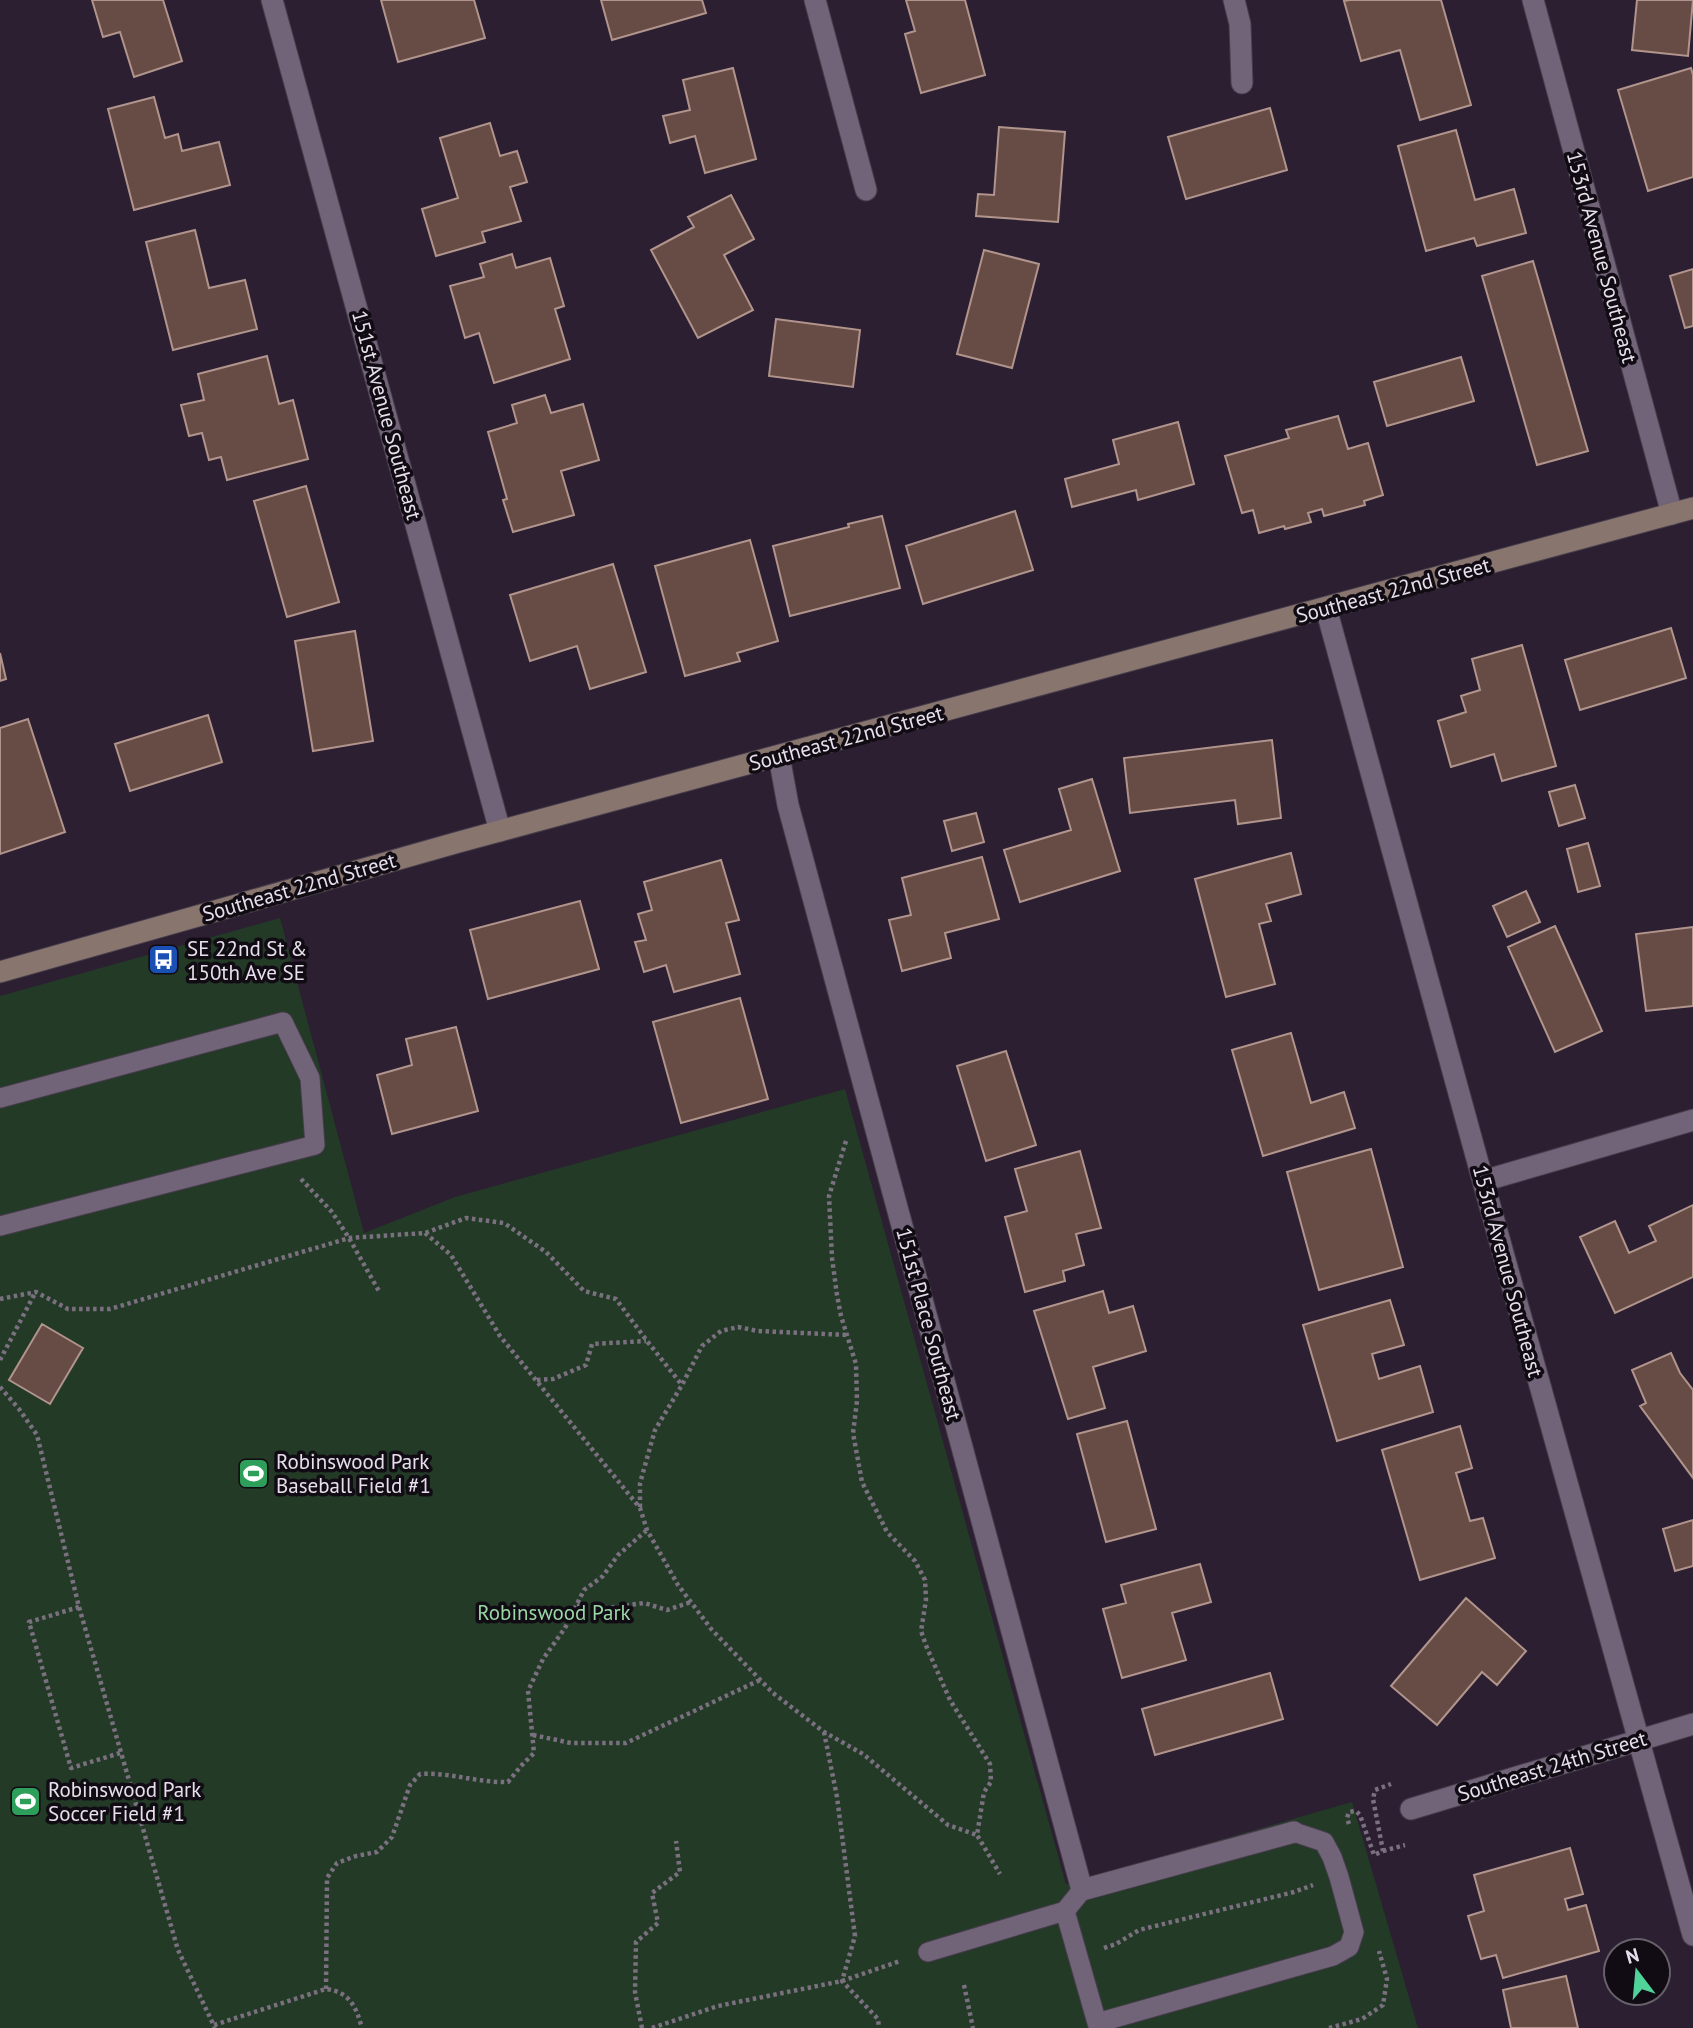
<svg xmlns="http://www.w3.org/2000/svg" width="1693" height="2028" font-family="'PT Sans',sans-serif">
<rect width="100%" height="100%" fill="#2b1f31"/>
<path fill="#233a27" d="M280,918l84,315 91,-36 390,-108 221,795 286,-82 66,226h-1418v-1032z"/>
<path fill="#664c45" stroke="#b1948c" stroke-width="2" d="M92,0h71l19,61 -48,16 -14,-45 -17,5z
M381,0h93l11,38 -87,24z
M601,0h101l4,13 -94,27z
M906,0h59l20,75 -64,18 -16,-59 10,-3z
M1350,0h91l30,105 -51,15 -20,-70 -39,11 -17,-60z
M1637,0h56l-5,56 -56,-6z
M733,68l23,91 -51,14 -10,-37 -25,7 -7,-27 27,-6 -7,-30z
M1691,68l2,7v102l-45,14 -30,-101z
M154,97l11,41 13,-4 4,17 37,-9 11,43 -96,25 -26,-101z
M1270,108l17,62 -101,29 -18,-62z
M490,123l10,33 17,-5 10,31 -17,5 11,34 -39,11 3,10 -49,14 -14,-47 36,-11 -18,-60z
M999,127l66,5 -7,90 -82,-6 2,-22 16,1z
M1456,130l19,70 39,-11 12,44 -49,13 -3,-8 -48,13 -28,-105z
M731,195l23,44 -30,16 29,55 -55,28 -47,-88 43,-23 -6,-10z
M195,230l14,58 36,-8 12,49 -84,21 -27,-108z
M984,250l55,14 -27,104 -55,-14z
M512,254l4,14 34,-10 14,48 -9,3 15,50 -76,24 -15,-50 -14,5 -15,-52 34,-9 -4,-13z
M1533,261l55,190 -51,14 -55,-189z
M1693,269v57l-8,2 -15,-52z
M776,319l84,11 -7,57 -84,-11z
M267,356l12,48 14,-4 15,59 -81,21 -6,-23 -12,3 -7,-27 -13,3 -8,-31 23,-5 -6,-26z
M1461,357l13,44 -87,25 -13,-44z
M545,395l6,18 32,-9 16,56 -38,11 13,44 -61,17 -10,-32 4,-1 -19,-67 29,-9 -5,-18z
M1338,416l10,33 20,-6 15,52 -19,6 1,4 -41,11 -2,-7 -14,4 3,9 -26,7 -1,-3 -25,7 -6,-23 -11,3 -17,-57 64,-18 -3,-8z
M1178,422l16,62 -56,16 -2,-10 -64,17 -7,-28 54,-15 -6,-24z
M306,486l33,116 -52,15 -33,-116z
M1015,511l18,59 -110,34 -17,-58z
M882,516l18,72 -110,28 -17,-70 76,-19 -1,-3z
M750,540l28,101 -41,12 3,8 -55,15 -30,-110z
M613,564l33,108 -56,17 -13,-43 -47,15 -20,-66z
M1671,628l15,50 -106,32 -15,-50z
M355,631l18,110 -60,10 -18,-110z
M1522,645l34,121 -54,15 -8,-27 -43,13 -13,-46 28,-9 -5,-16 19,-6 -8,-31z
M0,653l6,26 -6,2z
M208,715l14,47 -92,29 -15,-47z
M28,719l37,113 -65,22v-126z
M1272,740l9,78 -43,6 -3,-24 -105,13 -6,-55z
M1092,779l28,92 -100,31 -16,-52 67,-20 -12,-41z
M1575,785l10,33 -26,8 -10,-34z
M976,813l8,29 -32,9 -8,-30z
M1588,843l12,43 -22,6 -11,-43z
M1291,853l10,41 -35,10 5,17 -12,3 16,60 -49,13 -31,-118z
M982,857l17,62 -54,14 6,25 -49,13 -13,-51 22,-5 -9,-37z
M721,860l18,60 -13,3 14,51 -66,18 -8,-27 -22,7 -9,-30 11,-2 -8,-26 14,-4 -8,-28z
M1526,891l14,31 -33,15 -14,-31z
M580,901l19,68 -111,30 -18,-69z
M1555,926l47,105 -47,21 -47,-105z
M1693,927v79l-47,5 -10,-77z
M740,998l28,101 -87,24 -28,-101z
M456,1027l22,84 -86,23 -15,-59 35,-10 -6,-26z
M1291,1033l20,70 33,-11 11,36 -92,28 -31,-106z
M1006,1051l30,94 -50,16 -29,-95z
M1371,1149l32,118 -84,23 -32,-118z
M1080,1151l21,77 -25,6 8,31 -21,6 2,10 -40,11 -20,-75 22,-6 -12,-42z
M1693,1205v72l-78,36 -35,-76 35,-16 14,32 27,-12 -7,-15z
M1103,1291l6,22 24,-7 13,45 -53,16 12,41 -37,11 -34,-108z
M1390,1300l14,45 -32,9 7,25 41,-13 13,46 -96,29 -34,-116z
M42,1324l41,24 -33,56 -41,-24z
M1671,1353l9,20 13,17v88l-53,-72 6,-3 -14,-33z
M1127,1421l29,108 -50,13 -29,-108z
M1460,1426l12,42 -16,5 14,48 13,-3 12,40 -75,22 -38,-130z
M1693,1520v46l-18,5 -12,-42z
M1200,1564l11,38 -39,11 14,47 -64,18 -19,-69 23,-6 -5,-18z
M1466,1598l60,53 -29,34 -15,-13 -45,53 -46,-39z
M1270,1673l13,46 -128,36 -13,-46z
M1570,1848l13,46 -18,5 3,11 18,-5 13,46 -96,27 -7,-23 -15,4 -13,-43 16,-5 -10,-36z
M1566,1976l12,52h-67l-8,-38z"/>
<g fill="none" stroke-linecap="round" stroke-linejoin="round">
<defs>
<path id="lane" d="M0,1098l283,-76 27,56 5,67 -315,81
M1065,1911l32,112 236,-67 16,-9 5,-15 -15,-55 -7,-20 -8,-15 -30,-10
M928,1952l137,-41 17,-21"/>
<path id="street" d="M272,0l228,831
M815,0l51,190
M1234,0l6,24 2,59
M1533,0l139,514
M1326,608l157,573 210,754
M779,756l9,49 294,1085 212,-58
M1483,1181l210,-61
M1411,1809l282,-85"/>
<path id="secondary" d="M0,972l459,-130 1234,-334"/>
</defs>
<use href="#lane" stroke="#473c4b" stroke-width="21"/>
<use href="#street" stroke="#473c4b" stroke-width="23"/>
<use href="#secondary" stroke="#473c4b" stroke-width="23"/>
<path stroke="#7a707f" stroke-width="4.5" stroke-dasharray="3.5 3.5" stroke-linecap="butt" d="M846,1141l-17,55 3,62 5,37 4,21 15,48 1,37 -4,32 9,49 25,50 28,29 10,19 1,20 -5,31 6,17 23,52 40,64 1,18 -7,10 -7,43 23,39
M301,1179l31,33 17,26 31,55
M425,1233l26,22 49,81 140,172 7,22 31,55 34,45 61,63 51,39 39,22 85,71 29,10
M0,1299l36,-7 32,17h42l239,-71 76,-5 41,-15 38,5 42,29 38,39 32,8 31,42 35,44
M0,1360l35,-67
M537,1380l16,-1 33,-14 6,-21 54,-3
M0,1387l19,22 18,26 42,172 99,343 37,78
M640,1507v-24l15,-53 27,-45 20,-39 19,-15 17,-4 20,4 90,4
M577,1606l12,-1 18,3 37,-5 23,7 24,-8
M79,1607l-50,15 42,146 49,-15
M824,1732l13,65 18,139 -13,45 36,38 1,9
M533,1735l38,8h55l134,-63
M1349,1824l-2,-6 2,-6 7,-1 4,4 14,40 9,-4 -10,-52 2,-9 16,-6
M1383,1851l22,-6
M1104,1948l12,-4 23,-14 155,-38 19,-7
M964,1985l9,43
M326,1989l1,-111 10,-15 19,-7 21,-4 15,-15 18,-52 10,-11c30,-2 58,9 88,8l13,-16 13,-13 -6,-62 15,-32 22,-31 19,-38 19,-14 15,-21 29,-25
M214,2025l112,-36c24,3 30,18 36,39
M642,2028l-7,-36 1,-50 22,-19 -6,-30 28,-21 -4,-31
M652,2028l66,-22 124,-25 58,-20
M1329,2028l33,-9 21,-14 4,-26 -8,-28"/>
<use href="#lane" stroke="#716378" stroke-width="19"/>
<use href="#street" stroke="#716378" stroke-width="21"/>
<use href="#secondary" stroke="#88766e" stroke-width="21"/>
</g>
<defs>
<symbol id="bus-square" viewBox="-11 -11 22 22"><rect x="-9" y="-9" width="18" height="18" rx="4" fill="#1a4fb4" stroke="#110c14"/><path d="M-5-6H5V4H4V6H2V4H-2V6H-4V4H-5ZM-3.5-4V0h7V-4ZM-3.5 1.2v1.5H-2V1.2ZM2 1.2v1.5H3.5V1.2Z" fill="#fff"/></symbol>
<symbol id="stadium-square" viewBox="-11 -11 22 22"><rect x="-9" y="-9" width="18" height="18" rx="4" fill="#2e9e5b" stroke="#110c14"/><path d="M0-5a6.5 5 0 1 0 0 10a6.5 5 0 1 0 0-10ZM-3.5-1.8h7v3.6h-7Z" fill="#fff"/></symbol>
</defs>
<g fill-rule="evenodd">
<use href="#bus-square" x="146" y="942" width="35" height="35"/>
<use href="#stadium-square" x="236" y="1456" width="35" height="35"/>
<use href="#stadium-square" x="8" y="1784" width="35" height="35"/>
</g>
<g text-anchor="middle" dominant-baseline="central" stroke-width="7" stroke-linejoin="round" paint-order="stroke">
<g font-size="21" fill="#e7dfeb" stroke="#110c14">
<text transform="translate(1602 257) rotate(75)">153rd Avenue Southeast</text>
<text transform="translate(387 415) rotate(75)">151st Avenue Southeast</text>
<text transform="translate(1393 590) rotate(-15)">Southeast 22nd Street</text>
<text transform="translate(846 738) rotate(-15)">Southeast 22nd Street</text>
<text transform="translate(299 887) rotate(-16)">Southeast 22nd Street</text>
<text transform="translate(1508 1271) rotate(75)">153rd Avenue Southeast</text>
<text transform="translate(929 1324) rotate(75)">151st Place Southeast</text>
<text transform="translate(1552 1766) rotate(-17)">Southeast 24th Street</text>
</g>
<g font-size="21" fill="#e7dfeb" stroke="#110c14" text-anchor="start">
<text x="187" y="948">SE 22nd St &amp;<tspan x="187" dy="24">150th Ave SE</tspan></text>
<text x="276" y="1461">Robinswood Park<tspan x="276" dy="24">Baseball Field #1</tspan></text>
<text x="48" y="1789">Robinswood Park<tspan x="48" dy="24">Soccer Field #1</tspan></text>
</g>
<g font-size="21" fill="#99d7a4" stroke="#110c14">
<text x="554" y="1612">Robinswood Park</text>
</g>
</g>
<g transform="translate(1637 1972) rotate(344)"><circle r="33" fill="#110c14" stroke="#67606a" stroke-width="2"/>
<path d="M0-5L12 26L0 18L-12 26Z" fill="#50d398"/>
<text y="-10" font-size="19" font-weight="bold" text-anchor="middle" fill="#e7dfeb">N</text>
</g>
</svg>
